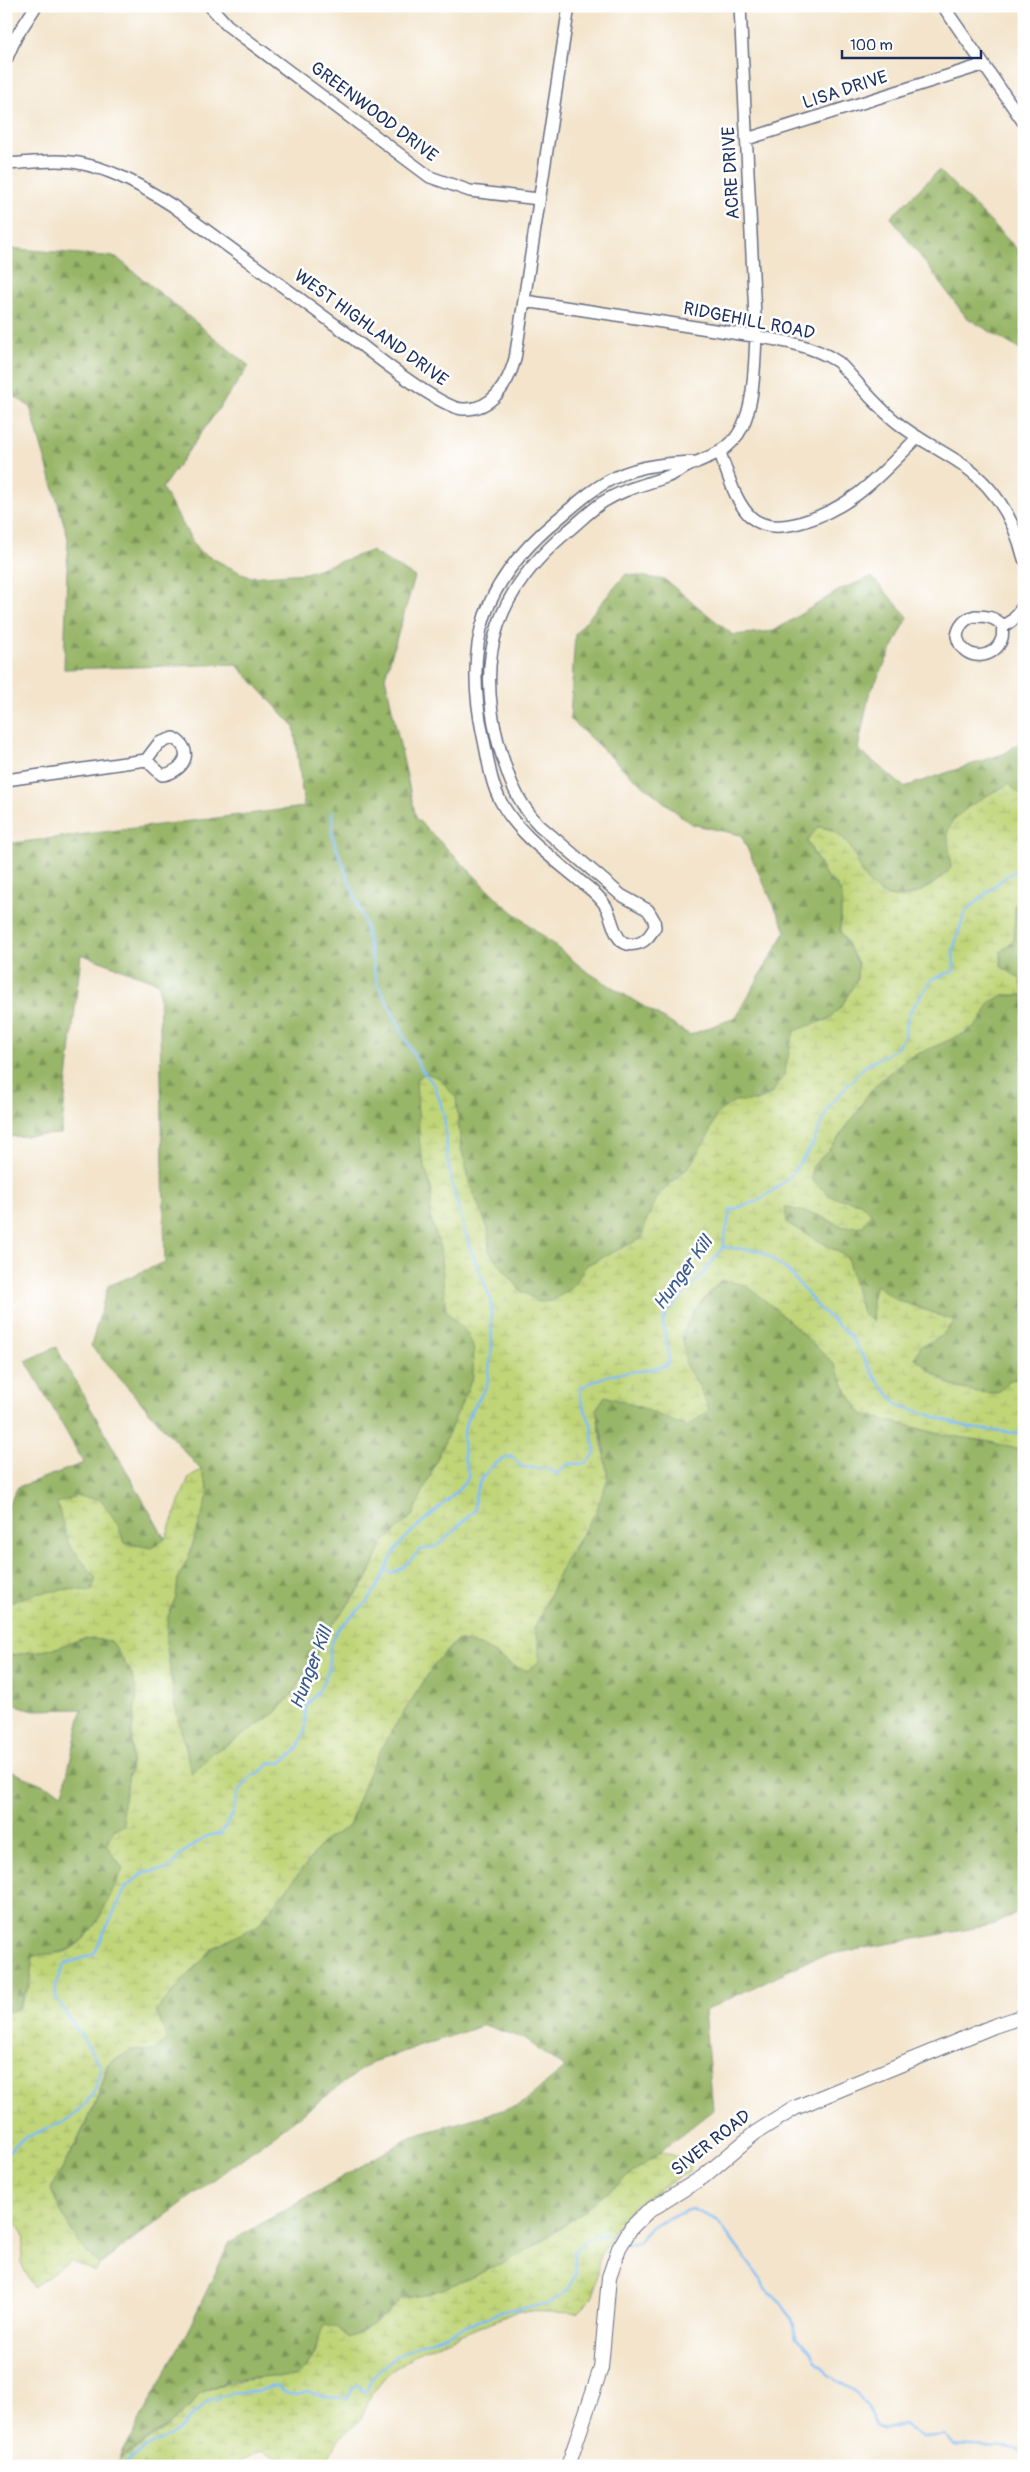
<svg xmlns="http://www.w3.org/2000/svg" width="1030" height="2472" font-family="Pangolin,sans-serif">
<defs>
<pattern id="forest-firs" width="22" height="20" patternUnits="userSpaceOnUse" patternTransform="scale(1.25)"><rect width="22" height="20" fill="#98b668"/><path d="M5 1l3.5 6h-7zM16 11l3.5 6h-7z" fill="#7b9459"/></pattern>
<pattern id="wetland-marsh" width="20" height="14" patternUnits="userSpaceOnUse" patternTransform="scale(1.25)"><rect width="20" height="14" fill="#c0d578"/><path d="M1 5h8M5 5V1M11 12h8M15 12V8" fill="none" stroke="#a4b76a"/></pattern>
</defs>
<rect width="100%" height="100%" fill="#fff"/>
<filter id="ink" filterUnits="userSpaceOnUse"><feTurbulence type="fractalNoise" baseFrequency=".02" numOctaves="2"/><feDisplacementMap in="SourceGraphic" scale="10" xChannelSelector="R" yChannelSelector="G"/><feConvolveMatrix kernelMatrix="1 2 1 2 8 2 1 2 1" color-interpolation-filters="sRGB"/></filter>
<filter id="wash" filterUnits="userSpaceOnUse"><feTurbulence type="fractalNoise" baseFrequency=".0096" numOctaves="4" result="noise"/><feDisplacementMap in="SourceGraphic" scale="20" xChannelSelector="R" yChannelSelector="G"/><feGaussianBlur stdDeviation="1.12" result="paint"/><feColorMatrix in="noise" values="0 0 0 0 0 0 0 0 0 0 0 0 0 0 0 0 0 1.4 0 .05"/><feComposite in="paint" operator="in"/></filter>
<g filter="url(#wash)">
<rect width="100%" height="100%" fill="#f3e4cb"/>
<path fill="url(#forest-firs)" stroke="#5a7263" d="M939,170l85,86v96l-58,-35 -75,-100z
M6,248l110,9 133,109 -87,122 36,63 51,26 57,-4 65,-22 44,26 -30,100 31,141 86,85 84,68 104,64 46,-18 50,-86 -45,-96 -50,-11 -64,-52 -57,-53 5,-85 51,-60 39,6 68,55 41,-4 67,-42 31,-12 36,40 -39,78 -11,54 46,38 102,-34 18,-14v60l-15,-15 -34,19 -27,30 3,35c-27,28 -68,47 -91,2 -2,-5 -2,-10 -5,-15 -5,-10 -19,-19 -27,-27l-10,-1 -11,15 21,37 8,5 6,11 -2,36 18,32 -1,17 -15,26 -13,13 -9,2 -30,21c-3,59 -27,54 -73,71l-8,21 -20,33 -29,26 -14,28 -4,17 -55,27 -15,23 -20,13 -13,1 -19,-12 -31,-39 -1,-22 -16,-39 -11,-42 -5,-50 -36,50 12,44 -2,24 10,32 6,63 22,23 6,16 -1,27 -60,138 -30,28 -16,36 -40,53 -14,30 -21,32 -17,19 -43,29 -18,10 -22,22 -18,-71 -8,-63 2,-24 8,-19 2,-18 11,-23 20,-65 -8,-21 -110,-124 17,-60 57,-24 -6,-279 -78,-29 -20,180 -55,3v-293l298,-37 -10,-81 -58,-62 -172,5 4,-131 -38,-131 -24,-17z
M1024,889v100l-4,-10 -19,-13v-15l13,-11 1,-35z
M1004,995h20v382l-3,-1 -13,6 -10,11c-43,0 -51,-10 -83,-34l5,-12 21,-11 14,-15 -60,-22 -19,-14 -4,13 1,25 -11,-10 -15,-56 -60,-34 -2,-16 33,8 26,12 16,-24 -28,-6 -20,-17v-13l21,-22 25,-34 9,-16 11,-12 26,-23 61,-27 15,-11 9,-20z
M722,1280l24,5 37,30 52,50 11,24 16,25 78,20 51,8 33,9v457l-28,16 -180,33 -112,54 9,99 -132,103 -58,40 -57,27 -41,15 -23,3c-17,17 -32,31 -54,40l-12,-11 -18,11c-2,18 -9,28 -23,40 -29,-2 -68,-1 -94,15 -5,4 -7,11 -12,15 -21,19 -45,34 -69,50l70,-132 40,-84 183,-106 107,-31 45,-37 -40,-29 -41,-14 -112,37 -273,203c-24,-23 -35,-45 -48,-76 21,-40 47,-79 56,-124l24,-15 22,1 13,-11 -10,-30 57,-62 45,-23 67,-85 24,-14 17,-47 18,-36 52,-81 22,-22 26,7 29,19 26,-23 -5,-14 31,-68 18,-26 22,-84 -9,-42 9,-13 35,11 60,-19c-4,-7 -12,-15 -14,-23 -11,-40 11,-58 36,-85z
M56,1347l109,192 -14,9 -26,-5 -8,-20 -48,21 27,34 -4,14 -24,-3 -62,15v-95l12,-22 66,-24 -58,-102z
M84,1638l27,3 21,33 5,19 -5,39v28l-10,50 2,16 -18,18 17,25c-15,27 -25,67 -56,81 -10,5 -23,3 -34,7l-4,29 -11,22 -12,5v-244l57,24 19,-84 -49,1 -27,-8v-50l6,3 41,-6z"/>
<path fill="url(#wetland-marsh)" stroke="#6e826b" d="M1009,784l15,15v90l-9,16 -1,35 -13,11v15l19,13 4,16h-20l-14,7 -10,20 -15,11 -61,27 -26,23 -11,12 -9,16 -25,34 -21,22v13l20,17 28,6 11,10 -8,13 -19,1 -26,-12 -33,-8 2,16 60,34 15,56 11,9 -1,-24 4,-13 19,14 60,22 -14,15 -21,11 -5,11c30,26 42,35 83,35l10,-11 13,-6 3,1v74l-33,-9 -51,-8 -78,-20 -16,-25 -11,-24 -52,-50 -37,-30 -25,-5 -25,28 -14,26 4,32 14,22 9,22 -22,17 -47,-20 -35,-11 -9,13 12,69 -12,34 -31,49 -31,68 5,14v18l-11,10 -15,-5 -29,-19 -27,-7 -21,22 -52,81 -18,36 -17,47 -24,14 -67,85 -45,23 -57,62 11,30 -14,11 -22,-1 -24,15c-10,45 -35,83 -56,124 13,31 24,53 48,76l-3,7 -26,-11 -37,26 -12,-24 3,-27 -8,-14h-10v-209l13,-5 10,-22 4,-29c11,-4 24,-2 34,-6 31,-15 41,-55 56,-82l-17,-25 8,-14 10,-5 -2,-15 10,-50v-28l5,-39 -5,-19 -21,-33 -27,-3 -31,11 -41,6 -6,-3v-48l29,-10 33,-5 24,2 4,-13 -27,-34 -12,-41 20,-7 24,4 16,23 8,20 26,5 14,-9 24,-62 12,-7 8,22 -20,64 -11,23 -2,18 -8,19 -2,24 8,63 18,71 22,-22 18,-10 43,-29 17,-19 21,-32 14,-30 40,-52 16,-37 30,-28 60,-138 1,-27 -6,-16 -22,-23 -6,-63 -10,-32 2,-24 -12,-44 -4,-68 9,-7 14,5 17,20 5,50 11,42 16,39 1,22 31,39 19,12 13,-1 20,-13 15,-23 55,-27 4,-17 14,-28 29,-26 20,-33 8,-21 18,-12h23l14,-8 12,-18 10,-44 35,-12 13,-13 15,-27 1,-16 -18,-32 2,-36 -6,-11 -8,-5 -21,-38 11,-14c17,1 30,13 37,29 2,4 3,10 5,14 24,45 64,27 91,-2 0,-7 -4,-32 -3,-36 3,-20 44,-39 61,-48z
M661,2151l29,10 -1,10 -50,31 -23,25 -17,33 -6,37 -16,16 -59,-2 -95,39 -32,21 -19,22 -12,27 -22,20 -14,23 -8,3h-19l-36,-15 -31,15h-119l49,-34 30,-24 9,-14 18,-8 29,-6 26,-3h23l12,-10 9,-15 2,-14 7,-14 11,3 12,11c22,-9 38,-23 54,-40l23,-3 41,-15 57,-27 30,-19z"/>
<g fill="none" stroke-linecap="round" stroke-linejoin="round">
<path stroke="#82bdf4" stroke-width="2.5" d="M332,812l1,26 31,83 13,61 44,87 14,17 9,29 4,49 7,32 15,52 21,51 1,49 -5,37 -20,34 -4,16 1,23 5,18c-23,36 -69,52 -83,94
M723,1247l38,4 28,21 30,36 33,30 24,41 22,26 72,23 54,6
M6,2154l16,-15 47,-20 15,-13 11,-16 6,-24 -45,-68 -1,-13 10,-21 29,-10 32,-67 19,-15 25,-3 11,-15 28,-19 12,-1 12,-20 5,-21 14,-18 7,-2 13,-11 9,1 16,-13 8,-18 1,-25 12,-15 11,-22v-20l8,-20 28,-26 10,-13 11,-21 6,3 11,-5 17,-18 15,-3 8,-6 32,-31c-3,-24 13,-48 37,-54l9,11 27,2 9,5 11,-10 19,-1 8,-9 -4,-30 -11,-26 1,-11c10,-3 20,-10 30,-12 19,-4 37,-3 56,-10l2,-9 -6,-33 4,-11 39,-41 17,-24 7,-36 30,-11 28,-21 24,-33 17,-40 36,-40 29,-16 9,-10 7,-28 22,-33 22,-8 -1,-21 12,-38 39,-34 20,-12
M625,2246l14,-4c10,-19 33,-26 53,-33l25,11 44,60c6,18 11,11 20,22 8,10 13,24 15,36l15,12 5,11 13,15 25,14 13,16 8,19 8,5 21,-6 19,13 22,-2 9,10c18,3 58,-2 70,8
M120,2466l25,-18 31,-16 35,-33 6,1 4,-5 38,-4 18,-6 9,8 11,2 12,-3 15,5 24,1 5,-10 5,-3 4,7 4,-1 6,-13 10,-10 13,-11 20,-10 88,-36 45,-7 19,-13 9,-18 -2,-21c11,-13 31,-25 45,-11"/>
</g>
</g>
<g filter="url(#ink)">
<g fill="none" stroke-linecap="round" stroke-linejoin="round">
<defs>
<path id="minor" d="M210,6l17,19 203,152 40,14 69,8
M943,6l81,117
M6,60l10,-23 20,-31
M747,139l235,-74
M6,164c17,-1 34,-3 50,-3 43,0 83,23 117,45 58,42 115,84 172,126 21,17 94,75 117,77 30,2 46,-25 53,-50l54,-353
M525,301c65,10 131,20 196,30 38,7 84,9 117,31 20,20 38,45 61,62 20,16 44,27 64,41 33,23 52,57 61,94
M720,453c8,21 15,50 32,65 14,11 31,9 47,5 54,-15 81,-48 119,-86
M697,462c-27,1 -57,3 -81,15 -22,10 -40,27 -58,42 -75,62 -95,123 -75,217 5,22 7,46 18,66 17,32 52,56 79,79 9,7 19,14 25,24 9,13 8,44 31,39 10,-2 14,-9 19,-17l-1,-7 -6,-10 -27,-15 -82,-70c-24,-25 -32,-51 -41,-83 -23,-90 0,-152 70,-211 12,-10 23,-21 35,-29 20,-13 41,-17 63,-25 11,-4 20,-11 31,-15 13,-6 25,-9 35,-20 23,-24 22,-73 24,-105l-16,-331
M975,616c11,0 20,1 28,10 -1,4 0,9 -1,12 -7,23 -40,24 -45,-2 2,-11 7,-17 18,-20z
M1003,626l9,-5 12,-16
M173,738c23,12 11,34 -11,37l-16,-15 13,-17z
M6,780l140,-20"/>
<path id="tertiary" d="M568,2466l33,-98 8,-91 10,-29 12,-20 16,-16 56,-35 52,-44 40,-25 199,-82 30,-10"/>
</defs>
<use href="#minor" stroke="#676e84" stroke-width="14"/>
<use href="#tertiary" stroke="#676e84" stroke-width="16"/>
<use href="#minor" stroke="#fff" stroke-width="11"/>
<use href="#tertiary" stroke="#fff" stroke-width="14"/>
</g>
</g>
<g text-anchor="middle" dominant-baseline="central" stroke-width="5" stroke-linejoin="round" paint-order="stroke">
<g font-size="18" fill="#1b2f5e" stroke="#fff">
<text transform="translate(845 90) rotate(-18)">LISA DRIVE</text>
<text transform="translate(374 112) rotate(37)">GREENWOOD DRIVE</text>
<text transform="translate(731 173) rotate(-93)">ACRE DRIVE</text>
<text transform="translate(749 321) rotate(11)">RIDGEHILL ROAD</text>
<text transform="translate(371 328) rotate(36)">WEST HIGHLAND DRIVE</text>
<text transform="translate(711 2143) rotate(-38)">SIVER ROAD</text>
</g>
<g font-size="19" font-style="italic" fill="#3a5a8b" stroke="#fff">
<text transform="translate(683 1273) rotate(-54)">Hunger Kill</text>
<text transform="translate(311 1668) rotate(-69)">Hunger Kill</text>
</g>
</g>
<rect width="1030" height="2472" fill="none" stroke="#fff" stroke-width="25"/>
<path d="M842 50v8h139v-8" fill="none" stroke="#1b2f5e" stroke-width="2.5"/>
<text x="850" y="50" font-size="15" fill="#1b2f5e" stroke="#ffffff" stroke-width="4" paint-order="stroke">100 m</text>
</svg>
